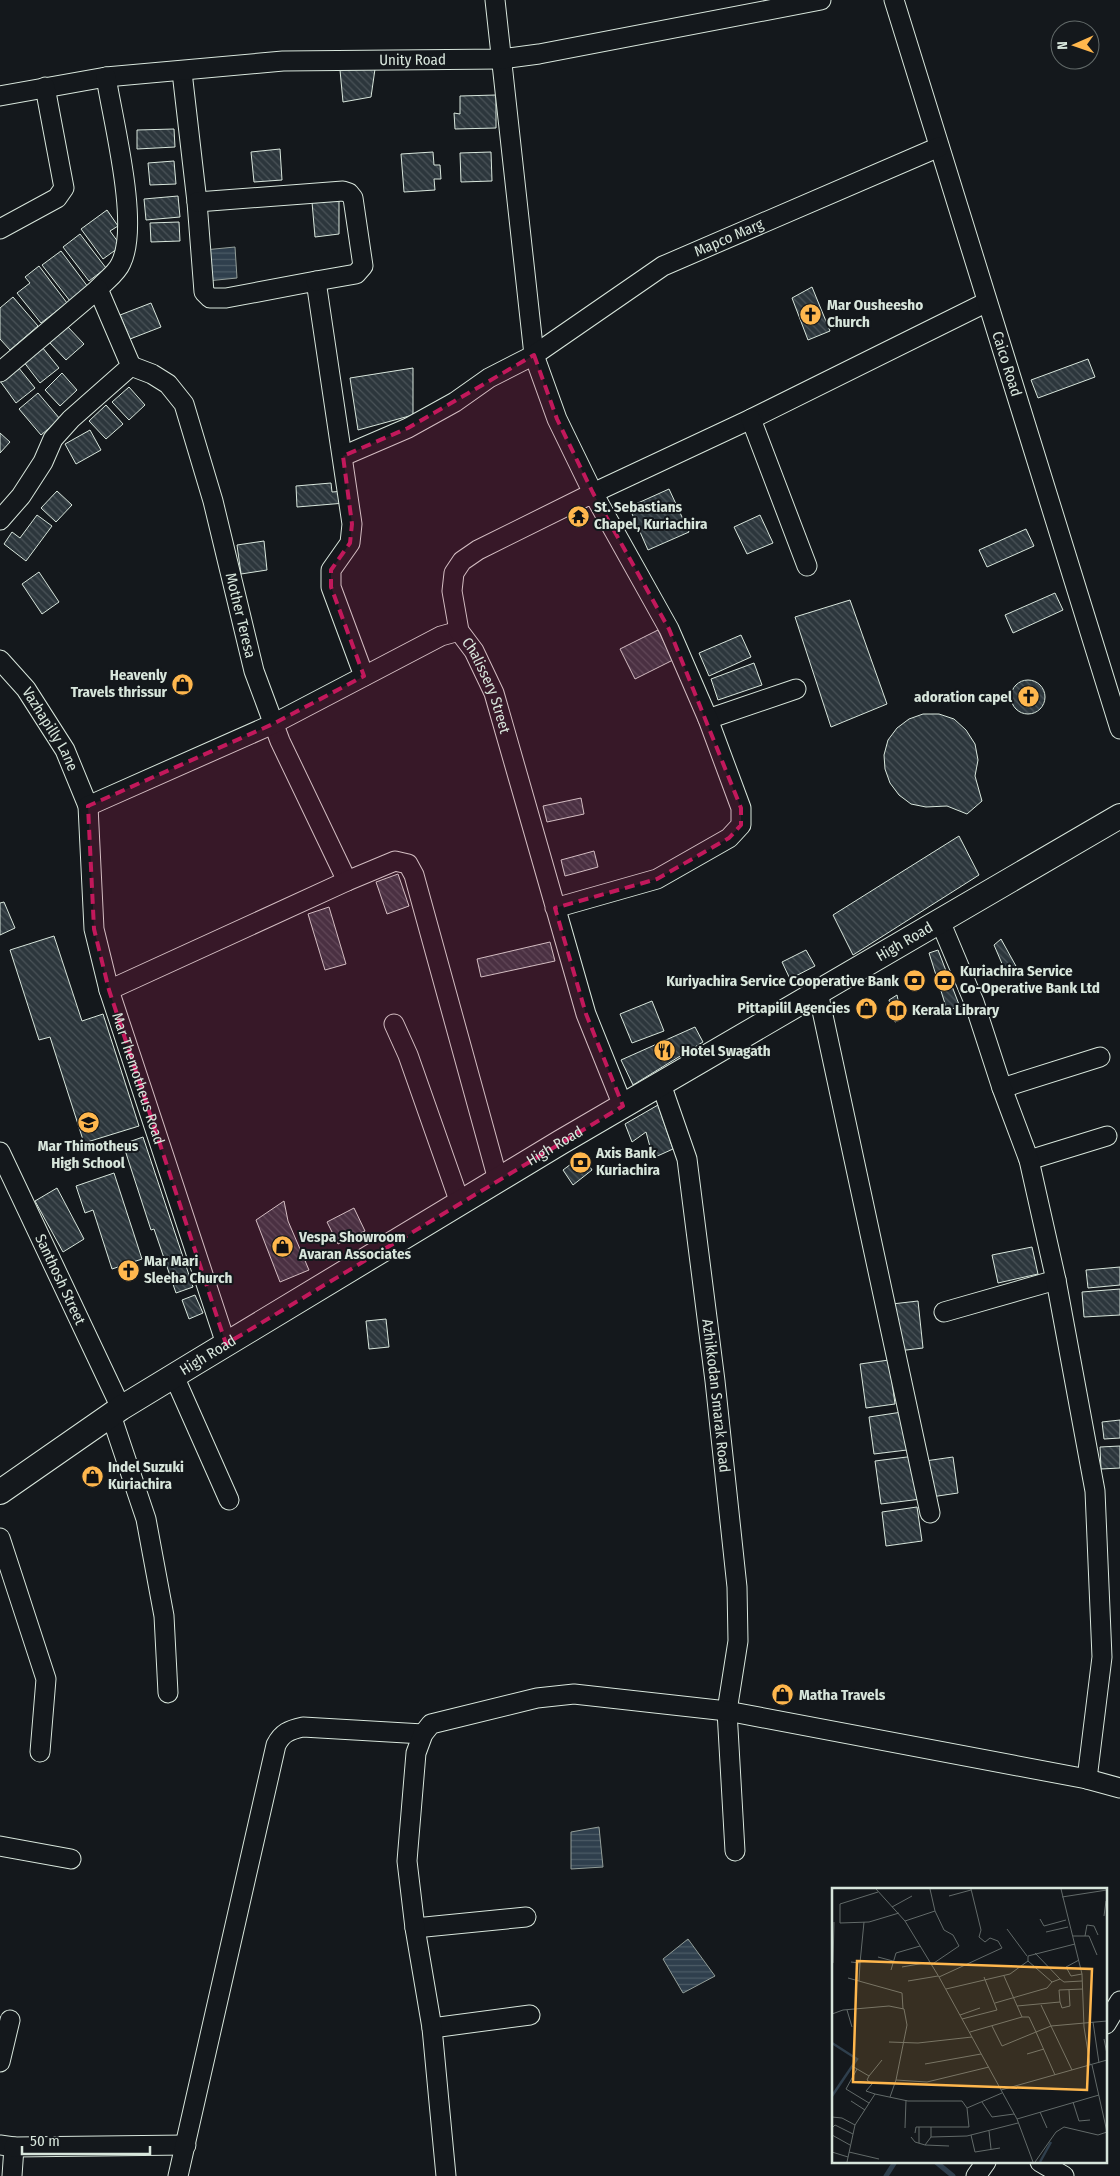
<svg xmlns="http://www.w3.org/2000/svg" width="1120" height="2176" font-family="'Fira Sans Condensed',sans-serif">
<defs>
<pattern id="water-rules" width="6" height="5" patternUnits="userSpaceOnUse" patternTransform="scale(1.25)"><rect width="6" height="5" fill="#2f3f4d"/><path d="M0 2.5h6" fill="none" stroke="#4c5b66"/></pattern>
<pattern id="building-back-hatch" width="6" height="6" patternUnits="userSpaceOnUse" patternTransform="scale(1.25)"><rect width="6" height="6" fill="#2c363c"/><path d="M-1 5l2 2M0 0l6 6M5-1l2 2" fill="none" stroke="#4a5358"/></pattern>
</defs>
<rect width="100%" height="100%" fill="#14181c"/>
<path fill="url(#water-rules)" stroke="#939e99" d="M235,247l2,31 -30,3 -3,-31z
M599,1827l4,40 -32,2v-37z
M688,1939l27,37 -32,17 -20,-34z"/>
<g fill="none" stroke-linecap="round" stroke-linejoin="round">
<path stroke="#2f3f4d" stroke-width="5" d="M936,2162l17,14
M886,2176l9,-14"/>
</g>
<path fill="url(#building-back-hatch)" stroke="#d8e6dc" d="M375,69l-4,28 -28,5 -3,-32z
M496,95v33l-41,1 -1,-16 6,1v-18z
M174,129l1,18 -38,2v-19z
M280,149l2,31 -28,2 -3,-30z
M433,152l1,13h6l1,14h-7l1,11 -31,2 -3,-38z
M491,152l1,29 -31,1 -1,-29z
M174,161l2,23 -26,1 -2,-22z
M178,196l2,21 -34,3 -2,-21z
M339,197v37l-24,3 -3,-35z
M107,210l11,16 -8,5 11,15 -18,13 -22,-30z
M179,222l1,19 -29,1 -1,-19z
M80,234l26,34 -17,13 -26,-34z
M61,251l27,36 -18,14 -28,-36z
M39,266l28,37 -26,20 -24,-30 13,-10 -5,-6z
M812,287l18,44 -22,9 -16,-42z
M13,297l25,29 -28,24 -10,-11v-31z
M151,303l10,24 -31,12 -10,-24z
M67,326l17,18 -18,16 -17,-18z
M42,347l17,21 -19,15 -17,-22z
M1088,359l7,18 -57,21 -7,-18z
M18,367l17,21 -19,15 -16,-22z
M413,368v47l-55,15 -8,-52z
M62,373l15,17 -17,16 -15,-16z
M129,387l16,18 -16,15 -17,-18z
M38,393l22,26 -19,16 -22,-26z
M106,405l17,19 -17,15 -17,-18z
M90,430l11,20 -25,14 -11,-20z
M0,433l10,9 -10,11z
M331,483l1,9 12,-1 1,12 -48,4 -1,-21z
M669,489l20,43 -41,18 -19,-43z
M57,491l15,14 -16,17 -15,-14z
M37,515l15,11 -26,35 -22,-17 8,-12 8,6z
M760,515l13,28 -26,11 -13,-27z
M1026,529l8,17 -47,21 -8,-17z
M264,541l3,29 -26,4 -4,-29z
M39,572l20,30 -17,12 -20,-30z
M1055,593l8,17 -50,23 -8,-18z
M850,600l37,104 -56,23 -36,-110z
M658,630l15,30 -38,19 -15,-30z
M741,635l10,22 -42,19 -10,-23z
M754,663l8,22 -44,15 -7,-21z
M1011 697a17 17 0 1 1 34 0a17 17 0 1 1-34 0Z
M923,714h16l15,5 12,11 9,14 3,16 -3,16 7,25 -15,13 -20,-8 -21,1 -15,-3 -12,-9 -9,-12 -5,-14 -1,-14 4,-15 9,-12 12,-9z
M581,798l3,16 -37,8 -4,-16z
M959,836l20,39 -126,80 -20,-40z
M594,851l4,16 -33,9 -4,-16z
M398,874l11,32 -22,8 -11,-32z
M4,902l11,26 -15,7v-32z
M329,907l17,57 -21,6 -17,-56z
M54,936l28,85 21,-7 36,112 -55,17 -34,-106 -11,3 -29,-90z
M1001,939l16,29 -11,5 -12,-28z
M550,942l5,19 -74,16 -4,-18z
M806,950l9,16 -25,13 -8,-17z
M938,950l22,57 -13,3 -18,-57z
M897,995l5,24 -7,3 -6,-22z
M652,1001l12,30 -32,12 -12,-29z
M695,1027l8,15 -70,43 -12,-25z
M658,1105l15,44 -20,9 -7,-26 -14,10 -7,-18z
M143,1137l50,150 -17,6 -22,-64 -3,1 -28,-86z
M583,1155l9,15 -19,15 -10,-15z
M114,1173l28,86 -30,10 -19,-59 -8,3 -9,-27z
M57,1188l27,51 -21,13 -28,-51z
M284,1201l4,20 21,49 -29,12 -24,-62z
M354,1208l11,23 -27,13 -11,-22z
M1032,1247l6,27 -40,9 -6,-28z
M1120,1267v18l-32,3 -2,-18z
M1120,1289v26l-36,2 -2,-25z
M195,1295l8,18 -14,6 -7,-19z
M918,1301l5,47 -25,3 -6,-47z
M386,1319l3,28 -20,2 -3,-28z
M889,1360l6,44 -29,4 -6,-44z
M902,1412l5,38 -33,4 -5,-37z
M1120,1420v18l-16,1 -2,-17z
M1120,1446v22l-19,1 -1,-22z
M915,1456l6,43 -40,5 -6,-43z
M953,1457l5,36 -27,4 -6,-36z
M917,1507l5,34 -36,5 -4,-34z
M789,1688l2,13h-16l1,-11z"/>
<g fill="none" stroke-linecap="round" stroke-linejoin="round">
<defs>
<g id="minor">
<path d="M495,0l39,355 23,64 36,74 158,-74 236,-117"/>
<path id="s1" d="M894,0l226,729"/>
<path d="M182,72l15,130 7,90 6,6h16l90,-17 36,243 -2,19 -19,27v17l33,89"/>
<path id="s2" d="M0,96l106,-19 177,-16 219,-2 37,-5 282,-54"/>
<path d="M197,202l146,-11 6,2 4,5 10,68 -7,8 -40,7"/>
<path d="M0,229l57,-31 7,-10 -19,-101"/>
<path d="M98,289c7,-8 19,-16 23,-26 19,-38 -8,-142 -15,-186"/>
<path id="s3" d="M131,366l21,8 16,10 16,20 29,97 41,170 26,70 67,140"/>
<path d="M0,372l98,-83 33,77 -60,53 -18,20 -10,23 -22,34 -21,24"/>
<path d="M751,419l56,147"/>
<path id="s4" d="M343,456l65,-28 47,-26 34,-24 45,-23 129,-89 276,-119"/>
<path id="s5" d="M0,660l26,29 39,61 23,56 6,123 15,61 117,354"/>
<path d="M708,719l88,-30"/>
<path d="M88,806l185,-82 168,-88 18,-5"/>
<path id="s6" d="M555,908l102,-29 72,-41 12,-13v-17l-33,-89 -39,-90 -76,-136 -115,57 -16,11 -8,12 -2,18 7,40 15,20 20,42 92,321 37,92"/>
<path d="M109,990l238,-109 48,-20 13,3 6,11 84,305"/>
<path d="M818,992l112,521"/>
<path d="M394,1024l14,31 52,148"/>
<path id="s7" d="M661,1084l26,75 28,222 22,206 1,54 -11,70 8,140"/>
<path d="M1002,1088l98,-31"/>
<path id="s8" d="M0,1152l121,256"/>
<path d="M1029,1160l78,-24"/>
<path d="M944,1312l112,-32"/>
<path d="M174,1376l55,124"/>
<path d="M111,1415l35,104 18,97 4,77"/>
<path d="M0,1538l46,141 -6,73"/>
<path d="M1087,1779l33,9"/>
<path d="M0,1846l71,13"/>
<path d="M415,1928l111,-11"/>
<path d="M1106,2024l14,-23"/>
<path d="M432,2028l98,-13"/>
<path d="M0,2062l10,-42"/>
<path d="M0,2145l14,2 -2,29"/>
<path d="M14,2147l172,-2"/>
<path d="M1040,2162l24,14"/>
<path d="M178,2176l98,-431c6,-12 13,-15 27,-18l120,7"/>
<path d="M446,2176l-14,-148 -17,-100 -8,-67 9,-108 7,-19 8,-10 106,-26 37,-4 153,17 360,68 15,-122 -7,-166 -39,-211 -27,-120 -27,-72 -28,-86 -34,-81"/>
<path d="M976,2176l10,-14"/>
</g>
<g id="major">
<path id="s9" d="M0,1492l121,-84 74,-45 366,-221 559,-326"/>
</g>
</defs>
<use href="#minor" stroke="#d8e6dc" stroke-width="21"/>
<use href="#major" stroke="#d8e6dc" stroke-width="26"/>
<use href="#minor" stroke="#14181c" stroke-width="19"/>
<use href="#major" stroke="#14181c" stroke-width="24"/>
</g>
<path fill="#c2185b" fill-opacity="0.2" stroke="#c2185b" stroke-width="4" stroke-dasharray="10 6" stroke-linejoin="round" d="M534,355l23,64 36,74 76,136 72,179v17l-12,13 -72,41 -102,29 31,106 37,92 -397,238 -117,-354 -15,-61 -6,-123 185,-82 91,-48 -33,-89v-17l19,-27 2,-19 -9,-68 65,-28z"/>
<defs>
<symbol id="church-disc" viewBox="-11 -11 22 22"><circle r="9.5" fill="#ffb74d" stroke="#14181c"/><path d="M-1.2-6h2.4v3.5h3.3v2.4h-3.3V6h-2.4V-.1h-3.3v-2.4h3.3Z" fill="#111"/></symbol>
<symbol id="temple-disc" viewBox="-11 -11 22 22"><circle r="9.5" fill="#ffb74d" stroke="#14181c"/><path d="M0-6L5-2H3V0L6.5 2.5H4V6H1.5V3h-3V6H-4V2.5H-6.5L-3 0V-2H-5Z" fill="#111"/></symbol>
<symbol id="shop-disc" viewBox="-11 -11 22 22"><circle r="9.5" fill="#ffb74d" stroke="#14181c"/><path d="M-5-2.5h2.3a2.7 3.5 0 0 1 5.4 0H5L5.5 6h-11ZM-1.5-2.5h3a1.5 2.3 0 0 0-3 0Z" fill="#111"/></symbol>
<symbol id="bank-disc" viewBox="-11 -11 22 22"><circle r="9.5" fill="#ffb74d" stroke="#14181c"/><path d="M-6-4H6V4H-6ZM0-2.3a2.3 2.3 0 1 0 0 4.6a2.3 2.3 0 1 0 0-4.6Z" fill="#111"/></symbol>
<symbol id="library-disc" viewBox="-11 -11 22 22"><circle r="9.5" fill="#ffb74d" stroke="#14181c"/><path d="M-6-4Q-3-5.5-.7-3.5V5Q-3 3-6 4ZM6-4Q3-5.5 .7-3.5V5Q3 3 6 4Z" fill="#111"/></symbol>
<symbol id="restaurant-disc" viewBox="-11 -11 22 22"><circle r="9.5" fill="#ffb74d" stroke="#14181c"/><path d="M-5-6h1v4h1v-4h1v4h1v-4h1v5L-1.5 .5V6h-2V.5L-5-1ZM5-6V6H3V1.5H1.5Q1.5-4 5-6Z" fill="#111"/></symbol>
<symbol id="school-disc" viewBox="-11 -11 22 22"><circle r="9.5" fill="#ffb74d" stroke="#14181c"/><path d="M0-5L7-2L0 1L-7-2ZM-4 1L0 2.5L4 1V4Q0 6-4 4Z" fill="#111"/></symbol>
</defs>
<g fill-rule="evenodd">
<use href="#church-disc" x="798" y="302" width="25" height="25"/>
<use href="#temple-disc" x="566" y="504" width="25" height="25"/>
<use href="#shop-disc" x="170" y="672" width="25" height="25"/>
<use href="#church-disc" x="1016" y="684" width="25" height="25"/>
<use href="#bank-disc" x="932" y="968" width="25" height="25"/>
<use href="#bank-disc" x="902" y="968" width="25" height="25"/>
<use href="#shop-disc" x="854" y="996" width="25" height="25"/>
<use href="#library-disc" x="884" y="998" width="25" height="25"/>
<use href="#restaurant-disc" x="652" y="1038" width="25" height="25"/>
<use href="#school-disc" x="76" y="1110" width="25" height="25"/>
<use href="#bank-disc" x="568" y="1150" width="25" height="25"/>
<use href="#shop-disc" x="270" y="1234" width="25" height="25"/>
<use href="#church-disc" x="116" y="1258" width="25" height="25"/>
<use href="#shop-disc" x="80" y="1464" width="25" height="25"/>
<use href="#shop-disc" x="770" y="1682" width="25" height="25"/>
</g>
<g text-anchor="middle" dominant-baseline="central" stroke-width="4" stroke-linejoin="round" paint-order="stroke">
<g font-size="15" fill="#d8e6dc" stroke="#14181c">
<text stroke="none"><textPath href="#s2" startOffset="415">Unity Road</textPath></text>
<text stroke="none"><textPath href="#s4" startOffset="445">Mapco Marg</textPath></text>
<text stroke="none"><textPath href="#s1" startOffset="381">Caico Road</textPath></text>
<text stroke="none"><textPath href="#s3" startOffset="286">Mother Teresa</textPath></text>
<text stroke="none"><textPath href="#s6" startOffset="855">Chalissery Street</textPath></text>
<text stroke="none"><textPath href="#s5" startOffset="86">Vazhapilly Lane</textPath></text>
<text stroke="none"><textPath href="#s9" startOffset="1059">High Road</textPath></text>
<text stroke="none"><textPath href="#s5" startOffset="451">Mar Themotheus Road</textPath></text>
<text stroke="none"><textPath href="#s9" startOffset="654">High Road</textPath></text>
<text stroke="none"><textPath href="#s8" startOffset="141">Santhosh Street</textPath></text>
<text stroke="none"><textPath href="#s9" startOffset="249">High Road</textPath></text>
<text stroke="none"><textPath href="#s7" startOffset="318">Azhikkodan Smarak Road</textPath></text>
</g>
<g font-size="15" font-weight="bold" fill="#d8e6dc" stroke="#14181c" text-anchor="start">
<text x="827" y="305">Mar Ousheesho<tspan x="827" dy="17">Church</tspan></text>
<text x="594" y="507">St. Sebastians<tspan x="594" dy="17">Chapel, Kuriachira</tspan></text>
<text x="167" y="675" text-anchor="end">Heavenly<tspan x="167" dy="17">Travels thrissur</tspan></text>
<text x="1012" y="697" text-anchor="end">adoration capel</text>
<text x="960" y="971">Kuriachira Service<tspan x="960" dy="17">Co-Operative Bank Ltd</tspan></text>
<text x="899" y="981" text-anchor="end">Kuriyachira Service Cooperative Bank</text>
<text x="850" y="1008" text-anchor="end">Pittapilil Agencies</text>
<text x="912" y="1010">Kerala Library</text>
<text x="681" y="1051">Hotel Swagath</text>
<text x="88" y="1146" text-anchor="middle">Mar Thimotheus<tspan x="88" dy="17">High School</tspan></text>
<text x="596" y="1153">Axis Bank<tspan x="596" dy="17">Kuriachira</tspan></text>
<text x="299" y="1237">Vespa Showroom<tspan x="299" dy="17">Avaran Associates</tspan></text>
<text x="144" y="1261">Mar Mari<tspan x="144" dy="17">Sleeha Church</tspan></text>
<text x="108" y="1467">Indel Suzuki<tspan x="108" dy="17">Kuriachira</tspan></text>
<text x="799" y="1695">Matha Travels</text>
</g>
</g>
<g transform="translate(832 1888)">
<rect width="275" height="275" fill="#14181c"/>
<path fill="none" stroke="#2f3f4d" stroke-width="2.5" d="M0,155l25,16 -25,37M208,274l11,-20"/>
<path fill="none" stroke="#626a69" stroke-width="1" d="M44,1l29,32 34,56 78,142 16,43M229,1l21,85 2,53 6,38M46,4l-38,12v19l29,-1 30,-9M117,8l22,-6M230,9l45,-7M60,19l20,-11M272,28l2,-15M208,31l4,7 22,-6M73,33l30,-10 -5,-22M175,41l20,27M214,44l22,-5M241,48h16l8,19M253,48l2,-11 7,1 4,9M196,68l47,-12M46,69l15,4M247,72l-13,7 5,9 11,-2M196,73l24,21 8,-3 -25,-26M19,74l9,1 4,-41M1,75l1,-41M99,77l28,-19 -6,-11 -9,-5 -9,-19M70,79l28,-5M59,82l5,-17 24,-7M172,88l18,41M107,89l63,-29 -4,-7 -8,-3 -5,4 -6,-5 2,-7 -10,-41M16,90l54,15 1,16M228,91l4,3 18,-1M27,93l1,-18M76,93l30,-5M114,101l64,-15 18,-13v-5M228,114l2,6 8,-2 -1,-16M163,115l52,-15 5,-6M209,117l31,65M185,118l43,-4 -1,-12 24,-1M15,122l5,17M0,126l11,-4 46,-4 15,3 3,16 -11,55 31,2 62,-15M128,127l20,-7M130,131l35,-9 -13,-33M261,134l6,41M160,138l10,20 34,-14 -7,-15h-7M138,144l52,-15M272,151l3,15M57,154l29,1 54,-6M195,166l17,-5M93,176l56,-10M260,177l15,67M20,178l17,10 -2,4 5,4 -6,7 9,3M25,181l-11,20 23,14M223,187l-19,-43 15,-6 56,-5M37,188l13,-16M169,202l106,-30M58,209l6,-17M19,213l14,9M150,214l10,15 22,-3M241,214l6,19 11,-1M208,224l7,16M0,229l10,1 13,7M185,231l82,-24M87,239v16M0,240l3,-3 18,9M73,240l1,-28M157,243l2,18M83,245l1,-6h53l-2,-19M0,247l18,10M139,247l4,17 25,-4M79,249l4,5 10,3 6,-8v-10M99,249l36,-1 51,-13M93,257l24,1M0,264l16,5M17,264l30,7M15,274l8,-37 20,-31 33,7h54l5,7 35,-15M203,274l21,-30 8,-5 34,8 9,-3"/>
<path fill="#ffb74d" fill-opacity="0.15" stroke="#ffb74d" stroke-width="2.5" d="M25,73l235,8 -5,121 -234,-8z"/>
<rect width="275" height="275" fill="none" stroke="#d8e6dc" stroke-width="2.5"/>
</g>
<g transform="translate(1075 45) rotate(268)"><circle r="24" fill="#14181c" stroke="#626a69"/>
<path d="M0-4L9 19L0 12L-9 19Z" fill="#ffb74d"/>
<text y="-8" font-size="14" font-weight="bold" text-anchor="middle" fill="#d8e6dc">N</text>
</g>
<path d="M22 2146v8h128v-8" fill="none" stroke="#d8e6dc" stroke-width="2.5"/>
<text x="30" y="2146" font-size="15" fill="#d8e6dc" stroke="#14181c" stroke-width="4" paint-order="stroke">50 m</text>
</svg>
